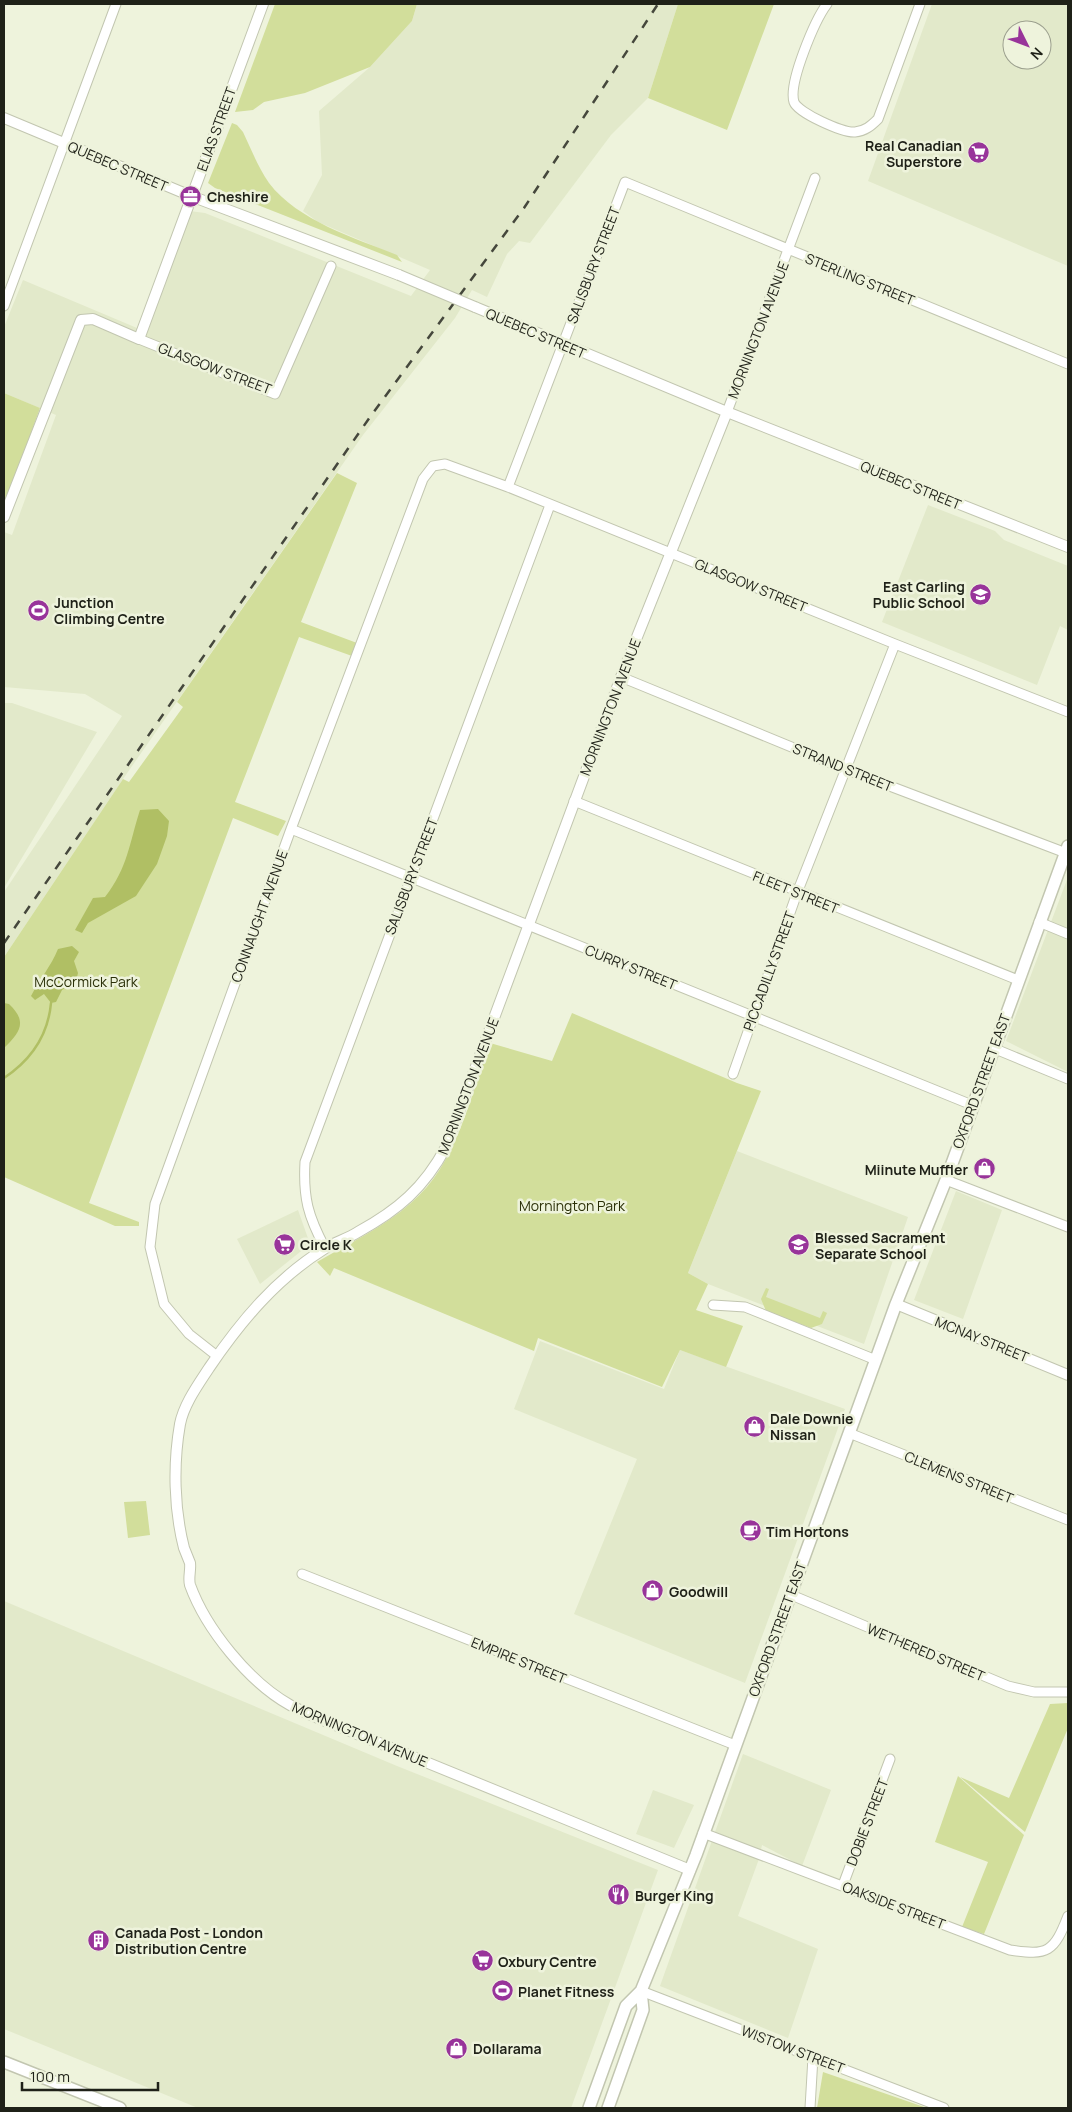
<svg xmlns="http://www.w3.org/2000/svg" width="1072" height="2112" font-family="Manrope,sans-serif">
<rect width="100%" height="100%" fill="#eef3dc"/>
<path fill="#e2e9ca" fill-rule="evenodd" d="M417,4h261l-30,94 -37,37 -81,108 -11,-2 -12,13 -20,43 -15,-7 -17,28 -92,117 -240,344 -119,178v-65l118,-176 -37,-22 -81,-7v-155l8,3 44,-120 -52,-22v-66l19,-47 114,48 45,-118 23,3 206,83 19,-26 -112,-48 -15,-11 19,-36 -3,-64 51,-44 42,-46z
M932,4h131l5,2v260l-200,-85zM1012,30h30v30h-30z
M928,505l67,26 9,9 64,26v64l-8,-4 -23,59 -155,-63z
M4,703h8l85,29 -93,156z
M1068,877v195l-62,-31z
M737,1151l171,66 -44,127 -156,-60 -20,-11z
M956,1191l46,19 -39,109 -49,-19z
M298,1210l12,34 -50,40 -23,-45z
M540,1341l124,48 16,-39 165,59 -100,274 -171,-69 63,-155 -123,-50z
M4,1601l393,165 261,104 -87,238h-373l-194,-79z
M743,1754l88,36 -29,76 -40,-21 -3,14 -21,57 80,33 -30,89 -128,-52z
M653,1790l41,15 -20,43 -38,-14z"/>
<path fill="#d2de9b" d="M275,4h142l-5,17 -42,46 -65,26 -41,9 -11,8 -18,2z
M678,4h96l-47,126 -79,-32z
M232,123l5,2 6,7c8,17 15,35 26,51 29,38 86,55 128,72l5,7 -187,-74 -7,-5z
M4,393l36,15 -36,100z
M337,473l20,10 -56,139 56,21 -5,13 -53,-19 -64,165 51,19 -8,15 -45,-18 -144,385 50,19v4h-24l-111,-49v-220l119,-178 6,3 54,-75 -6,-5z
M572,1013l165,70 24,8 -73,182 20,11 -12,26 47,16 -17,41 -46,-17 -18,37 -124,-49 -4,13 -200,-83 -4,8 -13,-14c31,-18 67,-35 94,-59 46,-39 59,-106 79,-160l62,18z
M766,1288l3,1 -3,8 54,21 3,-7 4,2 -5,11 -11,4 -45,-17 -5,-12z
M146,1501l4,34 -22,3 -4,-36z
M1068,1703v25l-43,104 -65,-55 49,21 41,-94z
M958,1776l66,59 -40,99 -22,-7 26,-65 -53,-20z
M823,2072l104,36h-110z"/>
<path fill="#b0bf64" d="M158,809l11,12 -2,15 -10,28 -21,32 -48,27 -6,10 -7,-3 18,-32 12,-1c23,-30 24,-53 35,-87z
M72,946l7,6 -5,9 4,12 -2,8 -14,9 -6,12 -5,1 -7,-9 -9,6 -4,-4c9,-17 20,-30 27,-47z
M4,1003l5,1c19,18 11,28 -5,44z"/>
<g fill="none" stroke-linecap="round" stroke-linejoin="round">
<path stroke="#b0bf64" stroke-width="2.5" d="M4,1078c27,-18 44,-42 47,-75"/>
<defs>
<path id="minor" d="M827,4c-12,16 -39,79 -33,98 4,11 49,31 61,30 10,-1 16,-6 23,-13l42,-115
M4,306l112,-302
M139,339l136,55 56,-128
M727,412l88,-234
M508,487l117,-305 443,182
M621,677l224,92 221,84
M574,801l444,179
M291,829l681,276
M1039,922l29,12
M993,1048l75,31
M733,1074l64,-181 98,-249
M946,1180l122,47
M325,1248c-17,-32 -22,-50 -20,-86l245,-657
M713,1305l32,2 131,53
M217,1356l-28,-22 -25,-30 -14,-57 5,-43 136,-375 132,-350 10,-13 12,-2 63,23 387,157 173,68
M849,1433l219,87
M302,1574l433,171
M789,1594l219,92 26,6h34
M703,1833l307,117c38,6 44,2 58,-34
M843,1885l47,-126
M641,1991l303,117
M810,2108l3,-51"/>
<path id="tertiary" d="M4,118l187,78 208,79
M475,307l252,105 341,135
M4,517l77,-197 12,-1 46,20 124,-335
M896,1304l172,71
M690,1870l-372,-152c-9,-4 -19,-8 -28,-13 -41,-23 -84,-76 -100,-120 -2,-7 1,-15 0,-22 -2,-5 -4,-10 -6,-15 -10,-39 -11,-84 -4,-124 4,-20 18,-39 29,-56 32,-47 67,-89 115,-119 11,-7 23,-10 34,-17 40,-22 66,-44 88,-85l175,-470 106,-265"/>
<path id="secondary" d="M4,2062l116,46
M589,2108l37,-102 15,-15 55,-136 200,-551 50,-124 122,-334
M608,2108l35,-98 -2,-19"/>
</defs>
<use href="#minor" stroke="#c2c6b0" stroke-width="11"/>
<use href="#tertiary" stroke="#c2c6b0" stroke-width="12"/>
<use href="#secondary" stroke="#c2c6b0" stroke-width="14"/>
<use href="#minor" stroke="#fff" stroke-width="9"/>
<use href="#tertiary" stroke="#fff" stroke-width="10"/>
<use href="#secondary" stroke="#fff" stroke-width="11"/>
<path stroke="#45473c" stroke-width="2.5" stroke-dasharray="9 9" stroke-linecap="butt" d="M4,943l366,-526 154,-209 134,-204"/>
<defs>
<path id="tertiary-bridge" d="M399,275l76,32"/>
</defs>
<use href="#tertiary-bridge" stroke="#c2c6b0" stroke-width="12" stroke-linecap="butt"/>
<use href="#tertiary-bridge" stroke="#fff" stroke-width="10"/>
</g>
<defs>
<symbol id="supermarket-disc" viewBox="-11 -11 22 22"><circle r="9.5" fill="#98349a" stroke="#eef3dc"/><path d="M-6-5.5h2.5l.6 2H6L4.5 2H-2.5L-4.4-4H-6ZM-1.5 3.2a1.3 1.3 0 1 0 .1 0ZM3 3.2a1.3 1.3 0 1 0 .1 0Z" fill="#fff"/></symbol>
<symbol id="office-disc" viewBox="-11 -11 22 22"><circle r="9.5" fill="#98349a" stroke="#eef3dc"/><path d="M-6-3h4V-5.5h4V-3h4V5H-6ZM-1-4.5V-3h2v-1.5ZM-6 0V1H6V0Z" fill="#fff"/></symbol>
<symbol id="school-disc" viewBox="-11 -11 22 22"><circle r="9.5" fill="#98349a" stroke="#eef3dc"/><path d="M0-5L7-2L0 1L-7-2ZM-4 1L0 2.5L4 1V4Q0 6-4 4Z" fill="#fff"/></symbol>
<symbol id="stadium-disc" viewBox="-11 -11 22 22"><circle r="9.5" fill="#98349a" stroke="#eef3dc"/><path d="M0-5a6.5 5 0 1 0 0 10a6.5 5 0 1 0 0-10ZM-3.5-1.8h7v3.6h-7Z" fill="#fff"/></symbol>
<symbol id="shop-disc" viewBox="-11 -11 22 22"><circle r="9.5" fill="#98349a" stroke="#eef3dc"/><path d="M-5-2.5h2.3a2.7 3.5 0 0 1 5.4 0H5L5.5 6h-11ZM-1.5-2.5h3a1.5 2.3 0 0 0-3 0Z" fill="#fff"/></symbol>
<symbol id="cafe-disc" viewBox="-11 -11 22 22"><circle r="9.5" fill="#98349a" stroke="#eef3dc"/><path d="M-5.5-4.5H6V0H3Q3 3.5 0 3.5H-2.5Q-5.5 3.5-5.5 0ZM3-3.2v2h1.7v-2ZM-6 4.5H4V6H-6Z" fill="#fff"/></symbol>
<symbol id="restaurant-disc" viewBox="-11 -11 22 22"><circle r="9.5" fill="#98349a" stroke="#eef3dc"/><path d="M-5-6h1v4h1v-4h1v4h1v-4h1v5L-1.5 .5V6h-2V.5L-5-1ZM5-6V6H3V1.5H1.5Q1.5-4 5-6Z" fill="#fff"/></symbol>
<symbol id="building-disc" viewBox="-11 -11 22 22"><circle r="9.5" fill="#98349a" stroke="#eef3dc"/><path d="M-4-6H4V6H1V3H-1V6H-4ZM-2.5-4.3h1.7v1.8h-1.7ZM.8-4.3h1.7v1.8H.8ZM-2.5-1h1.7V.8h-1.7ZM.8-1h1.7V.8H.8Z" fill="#fff"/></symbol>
</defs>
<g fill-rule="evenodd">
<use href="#supermarket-disc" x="966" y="140" width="25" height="25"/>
<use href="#office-disc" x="178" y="184" width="25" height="25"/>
<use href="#school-disc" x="968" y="582" width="25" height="25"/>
<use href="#stadium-disc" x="26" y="598" width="25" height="25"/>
<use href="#shop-disc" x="972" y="1156" width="25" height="25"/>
<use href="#supermarket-disc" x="272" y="1232" width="25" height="25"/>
<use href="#school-disc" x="786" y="1232" width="25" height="25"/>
<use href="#shop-disc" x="742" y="1414" width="25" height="25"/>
<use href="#cafe-disc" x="738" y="1518" width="25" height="25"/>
<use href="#shop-disc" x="640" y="1578" width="25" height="25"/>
<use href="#restaurant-disc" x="606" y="1882" width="25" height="25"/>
<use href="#building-disc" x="86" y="1928" width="25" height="25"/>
<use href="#supermarket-disc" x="470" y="1948" width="25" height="25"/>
<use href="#stadium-disc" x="490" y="1978" width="25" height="25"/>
<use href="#shop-disc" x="444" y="2036" width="25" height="25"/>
</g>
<g text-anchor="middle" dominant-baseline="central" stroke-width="5" stroke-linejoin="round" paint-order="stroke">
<g font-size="14" fill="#1f2118" stroke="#eef3dc">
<text transform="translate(216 129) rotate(-70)">ELIAS STREET</text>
<text transform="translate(118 166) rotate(23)">QUEBEC STREET</text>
<text transform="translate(593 265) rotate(-69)">SALISBURY STREET</text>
<text transform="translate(860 279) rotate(22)">STERLING STREET</text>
<text transform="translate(758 330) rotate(-69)">MORNINGTON AVENUE</text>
<text transform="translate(536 333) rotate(23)">QUEBEC STREET</text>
<text transform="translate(215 368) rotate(21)">GLASGOW STREET</text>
<text transform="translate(911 485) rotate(22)">QUEBEC STREET</text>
<text transform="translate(751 585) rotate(22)">GLASGOW STREET</text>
<text transform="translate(610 707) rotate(-69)">MORNINGTON AVENUE</text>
<text transform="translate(843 767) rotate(22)">STRAND STREET</text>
<text transform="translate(411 876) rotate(-69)">SALISBURY STREET</text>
<text transform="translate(796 892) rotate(22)">FLEET STREET</text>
<text transform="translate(259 916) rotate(-70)">CONNAUGHT AVENUE</text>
<text transform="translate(631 967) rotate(22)">CURRY STREET</text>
<text transform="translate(769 971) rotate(-70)">PICCADILLY STREET</text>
<text transform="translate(981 1081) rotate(-70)">OXFORD STREET EAST</text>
<text transform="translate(468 1086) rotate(-69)">MORNINGTON AVENUE</text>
<text transform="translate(982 1339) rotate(22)">MCNAY STREET</text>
<text transform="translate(959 1477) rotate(22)">CLEMENS STREET</text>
<text transform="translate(777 1629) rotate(-70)">OXFORD STREET EAST</text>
<text transform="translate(926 1652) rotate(23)">WETHERED STREET</text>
<text transform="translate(519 1660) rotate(22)">EMPIRE STREET</text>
<text transform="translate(360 1734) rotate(23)">MORNINGTON AVENUE</text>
<text transform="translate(867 1822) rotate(-69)">DOBIE STREET</text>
<text transform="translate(894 1905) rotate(21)">OAKSIDE STREET</text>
<text transform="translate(793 2049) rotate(21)">WISTOW STREET</text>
</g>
<g font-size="14" font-weight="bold" fill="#1f2118" stroke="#eef3dc" text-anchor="start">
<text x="962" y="145" text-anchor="end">Real Canadian<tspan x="962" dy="16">Superstore</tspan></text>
<text x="207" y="196">Cheshire</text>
<text x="965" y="586" text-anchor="end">East Carling<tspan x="965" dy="16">Public School</tspan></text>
<text x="54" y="602">Junction<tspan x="54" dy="16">Climbing Centre</tspan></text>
<text x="968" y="1169" text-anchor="end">Miinute Muffler</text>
<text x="815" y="1237">Blessed Sacrament<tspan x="815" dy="16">Separate School</tspan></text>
<text x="300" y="1244">Circle K</text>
<text x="770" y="1418">Dale Downie<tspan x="770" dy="16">Nissan</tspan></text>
<text x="766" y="1531">Tim Hortons</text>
<text x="669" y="1591">Goodwill</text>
<text x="635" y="1895">Burger King</text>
<text x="115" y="1932">Canada Post - London<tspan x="115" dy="16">Distribution Centre</tspan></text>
<text x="498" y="1961">Oxbury Centre</text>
<text x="518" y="1991">Planet Fitness</text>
<text x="473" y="2048">Dollarama</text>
</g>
<g font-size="14" fill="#2b3008" stroke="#eef3dc">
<text x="86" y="981">McCormick Park</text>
<text x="572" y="1205">Mornington Park</text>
</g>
</g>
<rect width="1072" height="2112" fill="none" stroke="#1f2118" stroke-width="10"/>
<g transform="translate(1027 45) rotate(132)"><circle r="24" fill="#eef3dc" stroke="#9b9f8e"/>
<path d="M0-4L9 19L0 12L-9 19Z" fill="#98349a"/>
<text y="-8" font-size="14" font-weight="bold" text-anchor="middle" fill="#1f2118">N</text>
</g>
<path d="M22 2082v8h136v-8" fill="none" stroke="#1f2118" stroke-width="2.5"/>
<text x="30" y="2082" font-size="15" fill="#1f2118" stroke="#eef3dc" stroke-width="4" paint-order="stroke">100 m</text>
</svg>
